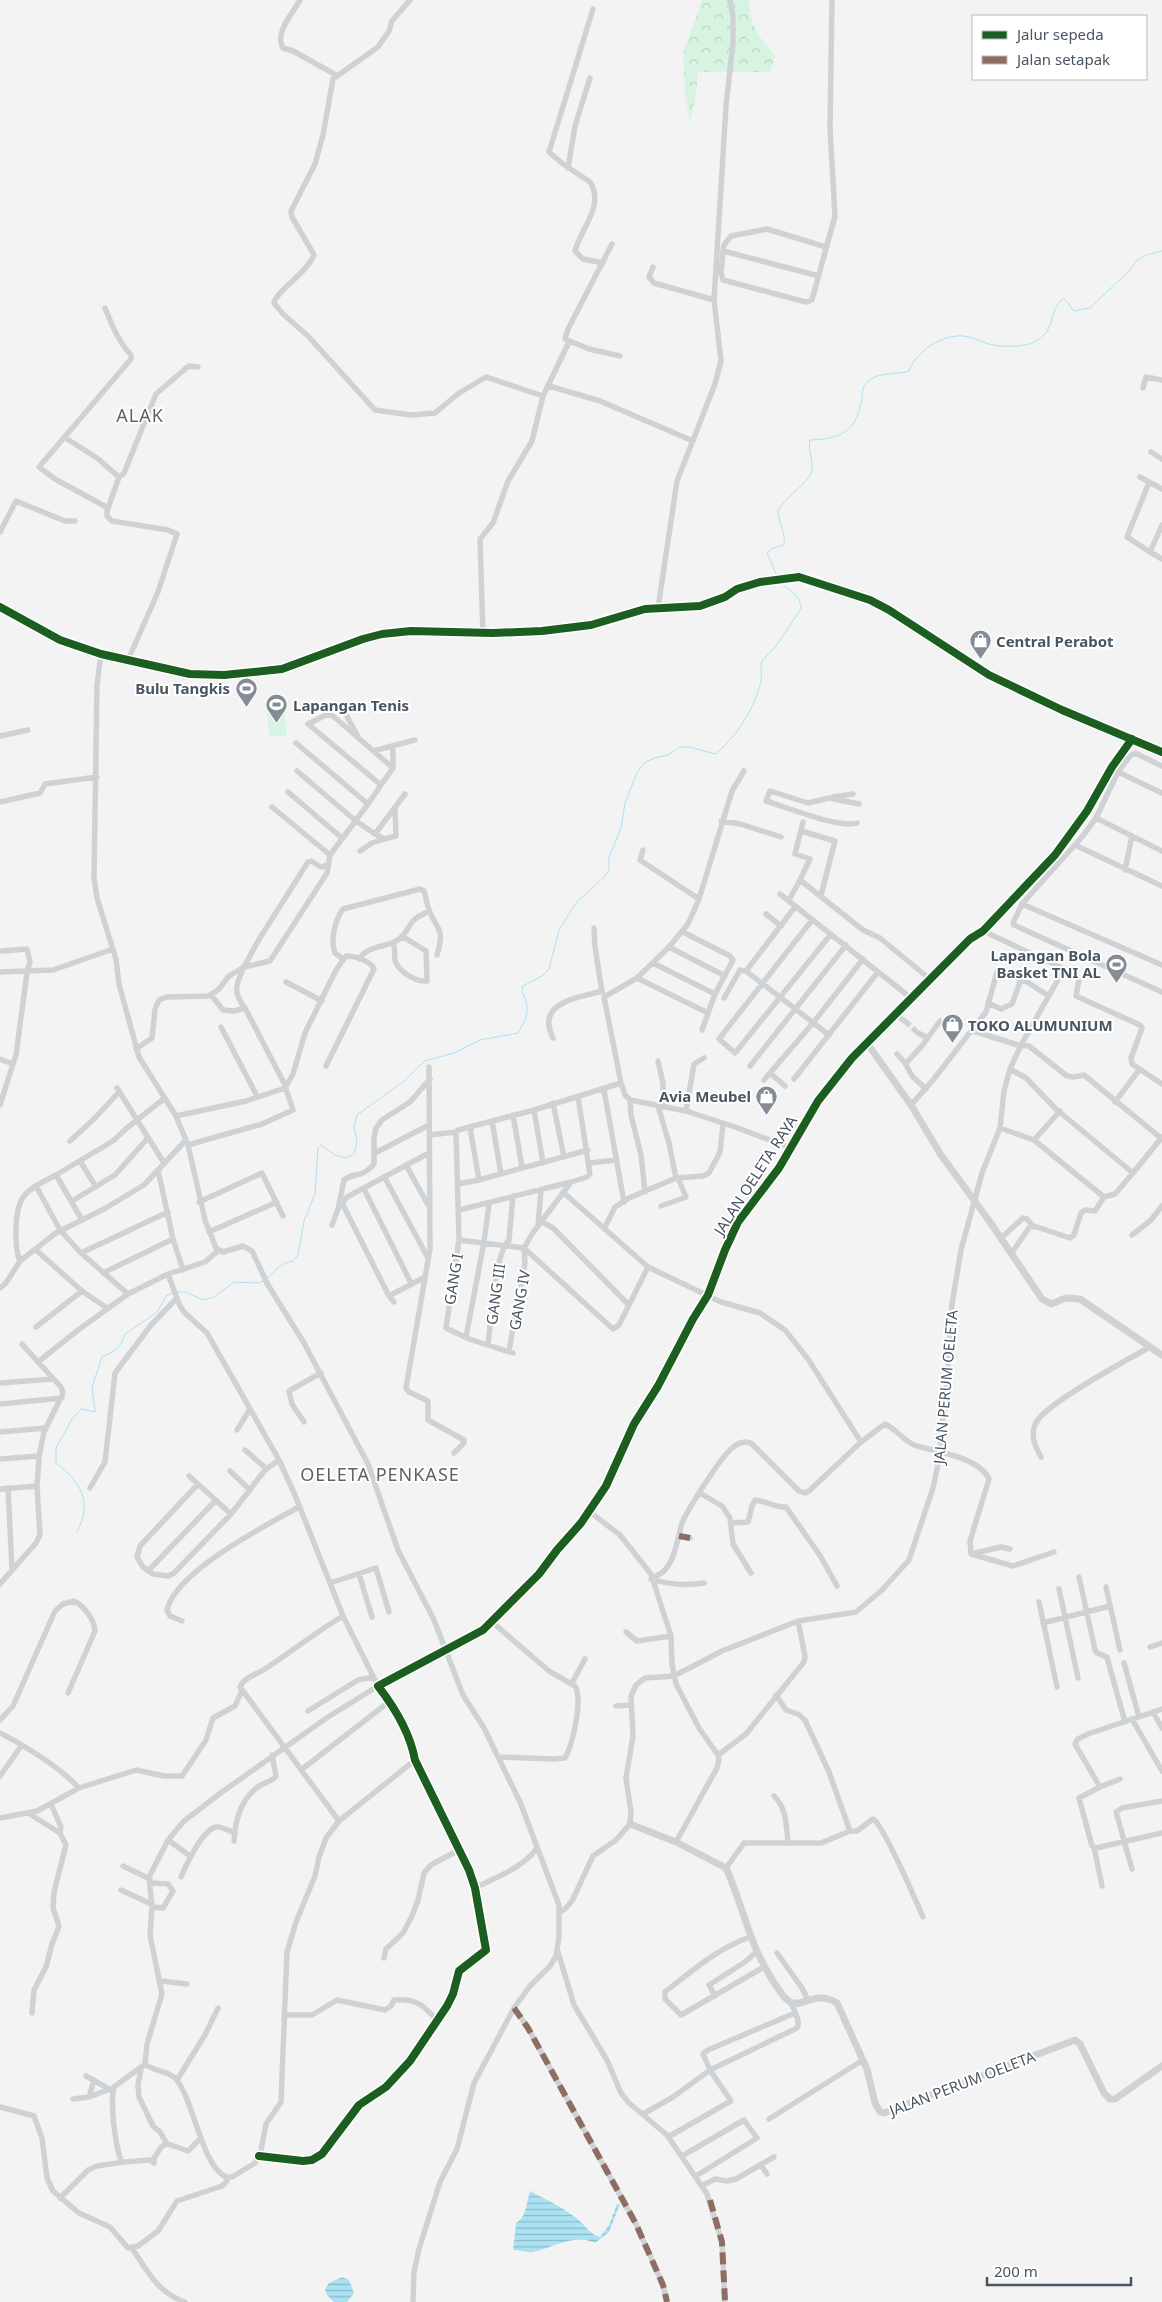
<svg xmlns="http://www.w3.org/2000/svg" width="1162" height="2302" font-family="'Noto Sans',sans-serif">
<defs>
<pattern id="forest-crowns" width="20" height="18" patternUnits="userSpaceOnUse" patternTransform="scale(1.25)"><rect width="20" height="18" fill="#d7f4e2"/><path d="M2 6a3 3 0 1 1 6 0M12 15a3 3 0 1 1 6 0" fill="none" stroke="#bad3c4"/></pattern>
<pattern id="water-rules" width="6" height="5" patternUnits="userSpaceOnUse" patternTransform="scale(1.25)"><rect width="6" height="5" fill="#aae2f3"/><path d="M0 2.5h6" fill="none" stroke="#8cbac8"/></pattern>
</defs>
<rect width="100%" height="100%" fill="#f4f3f3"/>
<path fill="url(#forest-crowns)" d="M702,0h47c-1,22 12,40 26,56l-5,16h-72l-2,23 -6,29 -5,-30 -2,-40z"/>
<path fill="#d7f4e2" d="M284,711l3,24 -17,2 -3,-24z"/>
<path fill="url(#water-rules)" d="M530,2191c17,9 36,18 51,31 7,7 9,12 19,15l9,-12 8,-21h3l-11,28 -14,11c-21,-10 -40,4 -62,9 -6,1 -14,-2 -20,-2l3,-27c10,-5 11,-22 14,-32z
M342,2277l7,3 5,13 -7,9h-13l-7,-7 -2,-6 4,-6z"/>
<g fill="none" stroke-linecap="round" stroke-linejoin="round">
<path stroke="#aae2f3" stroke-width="1" d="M777,576l-10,-23 6,-5 11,-3c2,-12 -6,-23 -6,-35 8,-13 24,-22 32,-35 6,-10 -3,-24 0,-35 29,-1 45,-7 51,-37 2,-9 0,-16 7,-22 10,-9 28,-6 41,-10 7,-20 33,-37 55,-35 10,1 19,7 29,9 10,2 30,2 39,-2 26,-11 15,-33 32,-45l10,13 16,-3 40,-38 6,-9 10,-6 16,-4
M267,1278c8,-7 15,-16 26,-17l5,-6 6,-34 11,-27 3,-46 3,-3 14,10 11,3 8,-4 3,-12 -3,-16 3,-11 46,-33 22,-21 29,-8 26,-13 38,-7c9,-15 13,-25 4,-41l1,-6 19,-10 7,-7 10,-39 17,-27 28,-26 5,-7v-13l12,-29 4,-25 12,-30 7,-10 10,-5 14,-3 12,-8h10l25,7c22,-17 40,-47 46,-73 1,-7 -1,-13 1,-20l15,-16 24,-36c1,-13 -13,-18 -20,-27
M177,1292h9l17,8 11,-3 20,-15 24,1 6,-2
M77,1532c16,-30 4,-50 -21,-69v-15l16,-29 9,-10 14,3 -3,-25 10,-30 12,-6 7,-7 4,-10 32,-22 9,-16 7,-3"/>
<path stroke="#d2d3d6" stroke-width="5.5" stroke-dasharray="5.5 3" stroke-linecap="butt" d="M906,1022l12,11"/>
<path stroke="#cfd2d4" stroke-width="5.5" d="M300,0c-7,13 -26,33 -17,48l10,3 43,24
M410,0l-18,21 -3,10 -11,16 -45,32 -10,56 -8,29 -24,47 1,6 22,38c-7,18 -38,36 -40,48l9,11 25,22 67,74 36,5 24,-2 24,-20 27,-16 57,19
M593,9l-44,143 14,12 27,18c15,24 -9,46 -15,69l8,8 20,4
M568,168l7,-42 15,-48
M612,244l-44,85 -3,10 24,10 31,7
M723,251l-2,22 2,7 83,22 6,-2 23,-84 -5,-88 2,-128
M653,267l-4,10 5,6 60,17
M819,276l-96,-25 1,-6 7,-9 36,-7 59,18
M105,308c7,17 13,33 26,47v4l-92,108 16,12 53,29
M549,386l51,15 93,40
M1143,388l3,-11 16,3
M64,437l33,21 22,19 -12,34v5l5,5 56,9 9,4 -19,58 -30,68
M1151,452l11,7
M119,477l5,-4 32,-79 29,-25 4,-3 9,1
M1140,477l11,6
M1162,489l-11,-6 -3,2 -21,52 23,15 12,-27
M0,532l16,-31 49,20h10
M1150,552l12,7
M658,608l19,-127 38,-97 6,-23 -7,-61 12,-194 7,-64v-26l-3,-16
M483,633l-3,-94 13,-16 15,-42 24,-40 11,-45 26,-54
M101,654l-4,31 -3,192 3,21 19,61 3,25 20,73 37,59 12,29 17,75 11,28 7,4 20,-6 9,5 16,34 36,58 64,121 30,86 36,70 29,75 21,33 36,74 39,103v32l-3,19 -6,10 -20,20 -16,22 -40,75 -17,66 -17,33 -21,67 -5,23 -1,30
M343,709l15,28
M0,736l28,-6
M373,751l42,-11
M1162,766l-27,-13 -5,3 -12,16 -22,46 -14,19 -60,67 -9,19 1,2 148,67
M297,771l59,50 19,13 30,-40
M744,771l-12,20 -33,108 -11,25 -19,23 -32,31 -33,19 17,86 4,12 5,5 56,11 49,16 56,21
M1118,772l44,21
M381,785l12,-17v-17
M288,792l54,46
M833,797l20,-3
M0,802l40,-9 5,-9 52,-7
M368,804l13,-19 -73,-61 20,-10 5,2 60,52
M272,807l58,48
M1096,818l66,33
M721,821l19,3 41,13
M857,823c-17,6 -71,-16 -91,-22l4,-10 38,12 21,-5 30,6
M801,831l34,10 -14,54
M375,834l9,5 12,-3 -1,-28
M1075,845l87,41
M643,850l-3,10 59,39
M360,851l12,-8 12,-4
M1125,870l7,-34
M800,880l10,-21 -15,-5 8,-32
M780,894l131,104
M789,900l11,-20 63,50 17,8 51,42
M1022,904l140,61
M766,914l15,12
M812,920l-93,119 16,14 96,-119
M594,928l1,19 7,45
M983,931l92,43 4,6 -3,16 64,29 2,3 -11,30 1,6 30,20
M683,932l47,24 3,4 -18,34 -13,36
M393,943c3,6 0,13 3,20 5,10 20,19 31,18l-1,-30 -21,-13 -6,1
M669,947l56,29
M343,959l-8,-6c-5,-13 0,-33 8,-44l77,-20 4,2c2,6 3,13 5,19 9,22 16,18 8,45
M359,959c9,-13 22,-11 35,-17 14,-7 12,-15 21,-23 4,-4 10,-5 14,-8
M653,963l62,31
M746,971l83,64
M0,972l53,-2 60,-21
M637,978l71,35
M286,982l36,19
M211,995l12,15 11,1 11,-3
M724,998l16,-28 6,1 49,-64
M988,1003l13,6 11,-5 9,-25
M896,1015l10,7
M221,1027l36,69
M973,1031l45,14 11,1 38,30 6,1 11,-2 77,63
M918,1033l10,5
M553,1038c-18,-36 25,-40 49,-47
M136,1049l16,-11 3,-29 4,-9 8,-3 41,-1 10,-6 11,-14 15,-9 14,-26 50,-79 3,-1 10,6 7,-2
M897,1054l8,9 3,-2 14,-15 18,-25
M0,1059l13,5 3,-9 11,-83 3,-10 -3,-13 -25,2
M658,1061l5,22v24
M905,1063l7,13 14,13
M750,1066l96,-121
M429,1067l1,182 -24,139 3,4 19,9v19l36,20v3l-10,10
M1010,1069l16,9 30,31 77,64 29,-36
M770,1073l15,13
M794,1079l84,-107
M764,1080l49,-57 50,-64
M117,1088l47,75
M604,1090l20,112
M630,1100l1,15 10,40 4,37
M1115,1102l24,-32
M553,1103l11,54
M0,1105l13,-41
M911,1105l22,-25 53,-68 11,-40 3,-1 27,11 22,14
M658,1106l11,37 7,35
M534,1110l9,53
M686,1111l8,-47 10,-6
M513,1115l9,52
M176,1116l70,-15 39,-13 8,-14 12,-41 31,-63 10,-14c9,0 25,5 28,13l-48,97
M492,1121l9,53
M470,1127l9,53
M1000,1128l34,12 70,57 11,-3 18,-21
M429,1135l27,-3
M1034,1140l26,-29
M70,1141l24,-22 25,-27
M188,1145l74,-21 31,-14 -9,-27 -39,-75c-13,-16 -9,-24 -1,-41l26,-6 57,-88 3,-18 38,-51 -72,-61
M375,1153l54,-28
M80,1161l16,26
M590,1163l26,-3
M406,1165l22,40
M158,1170l15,69 10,31
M385,1178l43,80
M458,1184l21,-4 109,-30
M36,1186l24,44 21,23 47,41
M364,1189l47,94
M564,1193l84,74 73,35 39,11 25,17 23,29 53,83
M72,1201l43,-26 32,-36
M199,1202l63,-29 21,43
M342,1203l47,93
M340,1206l7,-9 82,-44
M661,1206l25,-9 -8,-19
M459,1210l112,-28
M82,1220l-26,-45 57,-34 15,-14 37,-29
M542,1222l11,6 75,76
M332,1225l6,-16 6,-29c11,-9 16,0 30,-16v-26l2,-10 6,-8 28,-18 20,-23
M538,1226l3,-37
M604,1229l11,-22 14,-9 47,-20 27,-2 6,-3 11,-21 3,-28
M209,1232l68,-30
M1132,1235l19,-15 11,-14
M1001,1238l22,-20 4,1 7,8
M459,1240l65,8 89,81 6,-4 29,-58
M524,1248l8,-14 39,-52 16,-5 3,-3 -12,-77
M36,1250l46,41 25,17
M81,1253l87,-41
M1011,1254l20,-29 39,13 4,-3 7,-22 4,-3 10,1 9,-14
M20,1261c-6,-13 -6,-53 4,-65 8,-10 21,-15 32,-21
M103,1273l70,-34
M168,1274l11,30 5,8 23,21 72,127 16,35 48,121 35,70 -50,31 -106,75 -38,29 -16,19 -19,37 3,30 -2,28 12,59 -15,50 -2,20c9,8 23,6 31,15 18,21 25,86 50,98h6l23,-14 6,-13 5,-26 15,-22 6,-150 9,-30 19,-46 4,-19 7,-19 13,-17 76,-61
M0,1288l6,-5 14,-22 36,-28 48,-24 40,-24 42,-45
M394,1302l-5,-6 36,-19
M36,1327l46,-36
M466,1337l18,-95 5,-38
M22,1344l16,18
M488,1345c3,-24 6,-89 21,-105l4,-44
M509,1351l16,-88 -1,-15
M513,1353l-44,-14 -23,-11 13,-88 -3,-108 2,-2 76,-20 87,-27
M0,1383l53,-4
M0,1404l62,-6
M304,1422l-12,-18 -3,-13 32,-18
M237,1430l13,-21
M0,1432l46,-4
M245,1450l22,19
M1041,1457c-6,-11 -12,-23 -4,-36 13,-20 90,-61 113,-74
M0,1459l39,-3
M230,1471l20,19
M189,1476l42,38
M198,1484l-58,62 -3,11 6,10 10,7 15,2 6,-3 57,-59 34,-44 14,-10
M8,1488l4,81
M90,1488l15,-26 10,-89 36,-48 25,-26
M0,1489l37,-3
M700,1493l22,13 8,12 3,26 18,29
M590,1512l30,23 31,39 20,62 1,28 4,20 23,44 19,27 1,5 -2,8 -41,74
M731,1523l17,-1 4,-16 3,-6c11,1 21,8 31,7l35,50 16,29
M679,1536l11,2
M1010,1549l-9,-2 -30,7 42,12 41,-14
M148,1571l68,-71
M359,1574l13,43
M1079,1577l16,73 2,3 10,4 1,4 17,61
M651,1579c4,-3 11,-5 14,-9 11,-13 12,-31 17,-47 6,-14 38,-65 50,-75 6,-5 13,-8 20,-4l47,47 6,2 4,-2 52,-49 24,-18c11,5 18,16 29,21 16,6 65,11 75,34l-19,62 1,13
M651,1579c19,6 34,7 53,4
M330,1583l46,-15 13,44
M0,1584l36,-41 4,-8 -3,-49 2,-30 5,-24 19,-39 -2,-6 -23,-25 40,-32 50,-36 40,-20 37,-12 14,-12
M1106,1587l14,63
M1059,1589l19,89
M1039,1602l18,85
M182,1621l-12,-5 -3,-6c9,-39 98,-84 132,-103
M492,1622l57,49 26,15c8,13 -2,58 -10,72l-13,1 -54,-2
M1043,1623l67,-17
M626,1632l11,9 34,-5
M1150,1647l12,-4
M1124,1663l15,54
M572,1683l13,-24
M776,1695l10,15 12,4 7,6 24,52 21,59
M616,1706l15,-1
M1162,1709l-74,25 -10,5 -3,5 25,43 -21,11 13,48 4,2 66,-15
M308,1711l50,-31 15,-3
M1153,1712l9,16
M1132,1719l30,52
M0,1720l13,-14 42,-95 8,-7 11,-3c10,5 20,18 21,30l-27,62
M0,1733c26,13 59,34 79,55
M718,1755l28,-21 58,-72 1,-6 -7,-35
M301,1770l89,-69
M0,1776l22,-31
M1100,1787l20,-8
M774,1796c13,12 12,30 14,46
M51,1804l10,23 -1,6
M28,1813l32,20 6,12 -12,47 -1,16 6,18 -7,18 -6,23 -12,23 -2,23
M0,1818l37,-7 42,-23 57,-18 28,6h18l24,-36 7,-22 22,-12 7,-16
M339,1821l-99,-134c4,-10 16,-12 25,-18 26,-17 51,-37 78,-53
M168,1840l22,16
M234,1841c1,-21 7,-42 25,-55 6,-4 13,-4 17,-10l-4,-21
M1094,1847l8,39
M123,1866l27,13
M726,1868l18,-25h77l29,-12h7l16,-12c10,5 43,82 50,98
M1132,1869l-16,-57 6,-4 40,-7
M181,1877c5,-12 21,-47 35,-50 6,-1 13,4 19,6
M151,1883l17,1 5,7 -10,17 -11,-1
M475,1888c21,-11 48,-20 62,-40
M121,1890l30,14
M560,1912l5,-3 7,-8 21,-45 23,-16 14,-16 1,-12 -5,-34 7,-42 -2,-40 5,-11 9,-7 29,-2 48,-25 76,-30 58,-9 26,-22 27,-30 24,-72 8,-38 -1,-11 6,-42 6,-93 9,-54 21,-77 18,-45 4,-37 6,-22 11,-24 43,-76
M750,1937c-32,11 -58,34 -85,55v7l16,16 83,-48
M558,1952l16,53 33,55 14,33 8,10 38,32 40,59 15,48 3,60
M777,1953l25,35 6,12
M384,1958l2,-9 17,-16 9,-17 6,-16 6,-27 7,-8 28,-15
M161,1981l26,3
M715,1996l-6,-11 36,-23 11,-10
M791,2003c3,7 10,19 6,25l-87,42 -7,-16 5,-4 87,-37
M514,2008l14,20 108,196 27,61 4,17
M285,2015h27l25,-15 48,10 6,-4 3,-6c22,-2 29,5 43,20
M145,2064l-31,23c-4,18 1,56 7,74l3,1 26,-2 4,3v-5l8,-12 6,-2 20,7 12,-12
M141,2069l-3,16 1,12 14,29 7,6 7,12
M86,2076l25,14
M94,2080l-5,17 21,-8
M177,2080l28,-45 13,-27
M73,2099l16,-2
M0,2107l34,9 8,22 5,40 6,13 26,22 31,14 18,21 10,-2 20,-15 19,-30 45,-15 5,-5 -1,-4
M643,2114l30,-17 37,-27 21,31 -63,36
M769,2119l94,-59
M259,2156l44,5 9,-1 10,-6 37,-49 27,-18 24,-26 37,-55 6,-12 6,-23 27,-21 -11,-62 -6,-18 -54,-110c-5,-28 -20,-52 -37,-74l105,-56 56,-56 18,-24 24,-27 25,-37 28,-62 24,-38 35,-67 15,-24 17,-45 13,-28 41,-54 39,-67 34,-43 118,-119 13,-8 72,-76 32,-44 25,-44 20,-28
M682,2156l62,-36 13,18 -61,38
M761,2165l6,9
M703,2185l12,-6 12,2 9,-2 38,-22
M60,2198l28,-28 9,-4 27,-4
M132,2248c15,23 26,45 53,54"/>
<path stroke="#cfd2d4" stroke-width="7" d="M0,607l60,33 41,14 89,20 34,1 58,-6 81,-30 19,-5 29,-3 82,2 49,-2 49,-6 54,-16 55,-3 25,-9 12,-8 23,-7 39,-5 71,23 19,10 100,65 73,35 100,42
M867,1043l44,62 30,50 49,67 52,77 9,5 15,-6 14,1 82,56
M630,1824l46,18 50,26c18,40 22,74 47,113 5,7 9,16 17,21 11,7 26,-13 47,1l30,66 8,34 5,9 4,1 191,-73 5,4 24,49 6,6h5l47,-33"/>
<path stroke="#8d6e63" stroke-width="6" stroke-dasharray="12 6" stroke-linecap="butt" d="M679,1536l11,2
M514,2008l14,20 108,196 27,61 4,17
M710,2200l12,42 3,60"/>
<defs>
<path id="cycleway" d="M0,607l60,33 41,14 89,20 34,1 58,-6 81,-30 19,-5 29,-3 82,2 49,-2 49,-6 54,-16 55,-3 25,-9 12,-8 23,-7 39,-5 71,23 19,10 100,65 73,35 100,42
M259,2156l44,5 9,-1 10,-6 37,-49 27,-18 24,-26 37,-55 6,-12 6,-23 27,-21 -11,-62 -6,-18 -54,-110c-5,-28 -20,-52 -37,-74l105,-56 56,-56 18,-24 24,-27 25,-37 28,-62 24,-38 35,-67 15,-24 17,-45 13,-28 41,-54 39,-67 34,-43 118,-119 13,-8 72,-76 32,-44 25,-44 20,-28"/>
</defs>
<use href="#cycleway" stroke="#fff" stroke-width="11"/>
<use href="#cycleway" stroke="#1b5e20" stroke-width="8"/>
</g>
<defs>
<symbol id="shop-pin" viewBox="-11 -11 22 30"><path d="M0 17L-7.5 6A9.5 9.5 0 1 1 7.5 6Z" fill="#848c95" stroke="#fff"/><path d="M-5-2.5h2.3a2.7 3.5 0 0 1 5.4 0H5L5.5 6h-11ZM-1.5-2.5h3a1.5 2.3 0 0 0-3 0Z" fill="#fff"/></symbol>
<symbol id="stadium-pin" viewBox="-11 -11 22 30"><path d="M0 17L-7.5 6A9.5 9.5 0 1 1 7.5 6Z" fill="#848c95" stroke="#fff"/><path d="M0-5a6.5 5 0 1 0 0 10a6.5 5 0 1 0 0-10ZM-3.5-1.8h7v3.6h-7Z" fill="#fff"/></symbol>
</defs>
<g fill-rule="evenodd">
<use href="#shop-pin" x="968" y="628" width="25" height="34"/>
<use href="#stadium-pin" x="234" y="676" width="25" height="34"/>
<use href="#stadium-pin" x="264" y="692" width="25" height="34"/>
<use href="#stadium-pin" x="1104" y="952" width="25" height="34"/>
<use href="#shop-pin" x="940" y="1012" width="25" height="34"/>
<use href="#shop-pin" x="754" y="1084" width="25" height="34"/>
</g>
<g text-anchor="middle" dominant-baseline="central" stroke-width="4" stroke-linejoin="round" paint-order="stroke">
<g font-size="15" font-weight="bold" fill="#485562" stroke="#fff" text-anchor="start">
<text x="996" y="641">Central Perabot</text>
<text x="230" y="688" text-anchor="end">Bulu Tangkis</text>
<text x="293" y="705">Lapangan Tenis</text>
<text x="1101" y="955" text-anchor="end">Lapangan Bola<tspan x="1101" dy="17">Basket TNI AL</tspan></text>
<text x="968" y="1025">TOKO ALUMUNIUM</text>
<text x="751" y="1096" text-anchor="end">Avia Meubel</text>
</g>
<g font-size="15" fill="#485562" stroke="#fff">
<text transform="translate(755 1175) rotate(-57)">JALAN OELETA RAYA</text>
<text transform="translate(453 1279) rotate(-81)">GANG I</text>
<text transform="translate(495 1294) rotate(-82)">GANG III</text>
<text transform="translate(519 1300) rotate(-80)">GANG IV</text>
<text transform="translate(945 1387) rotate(-85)">JALAN PERUM OELETA</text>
<text transform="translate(962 2083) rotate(-21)">JALAN PERUM OELETA</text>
</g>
<g font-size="18" letter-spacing="1" fill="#5e6268" stroke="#fff">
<text x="140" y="415">ALAK</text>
<text x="380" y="1474">OELETA PENKASE</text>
</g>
</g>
<rect x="972" y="15" width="175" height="65" fill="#ffffff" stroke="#b6bbc0"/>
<rect x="982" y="31" width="25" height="8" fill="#1b5e20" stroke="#b6bbc0"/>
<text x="1017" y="40" font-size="15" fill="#485562">Jalur sepeda</text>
<rect x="982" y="56" width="25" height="8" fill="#8d6e63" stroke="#b6bbc0"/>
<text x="1017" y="65" font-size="15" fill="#485562">Jalan setapak</text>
<path d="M987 2277v8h144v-8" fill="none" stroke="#485562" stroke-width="2.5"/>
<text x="994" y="2277" font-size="15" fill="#485562" stroke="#ffffff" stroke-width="4" paint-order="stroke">200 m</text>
</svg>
